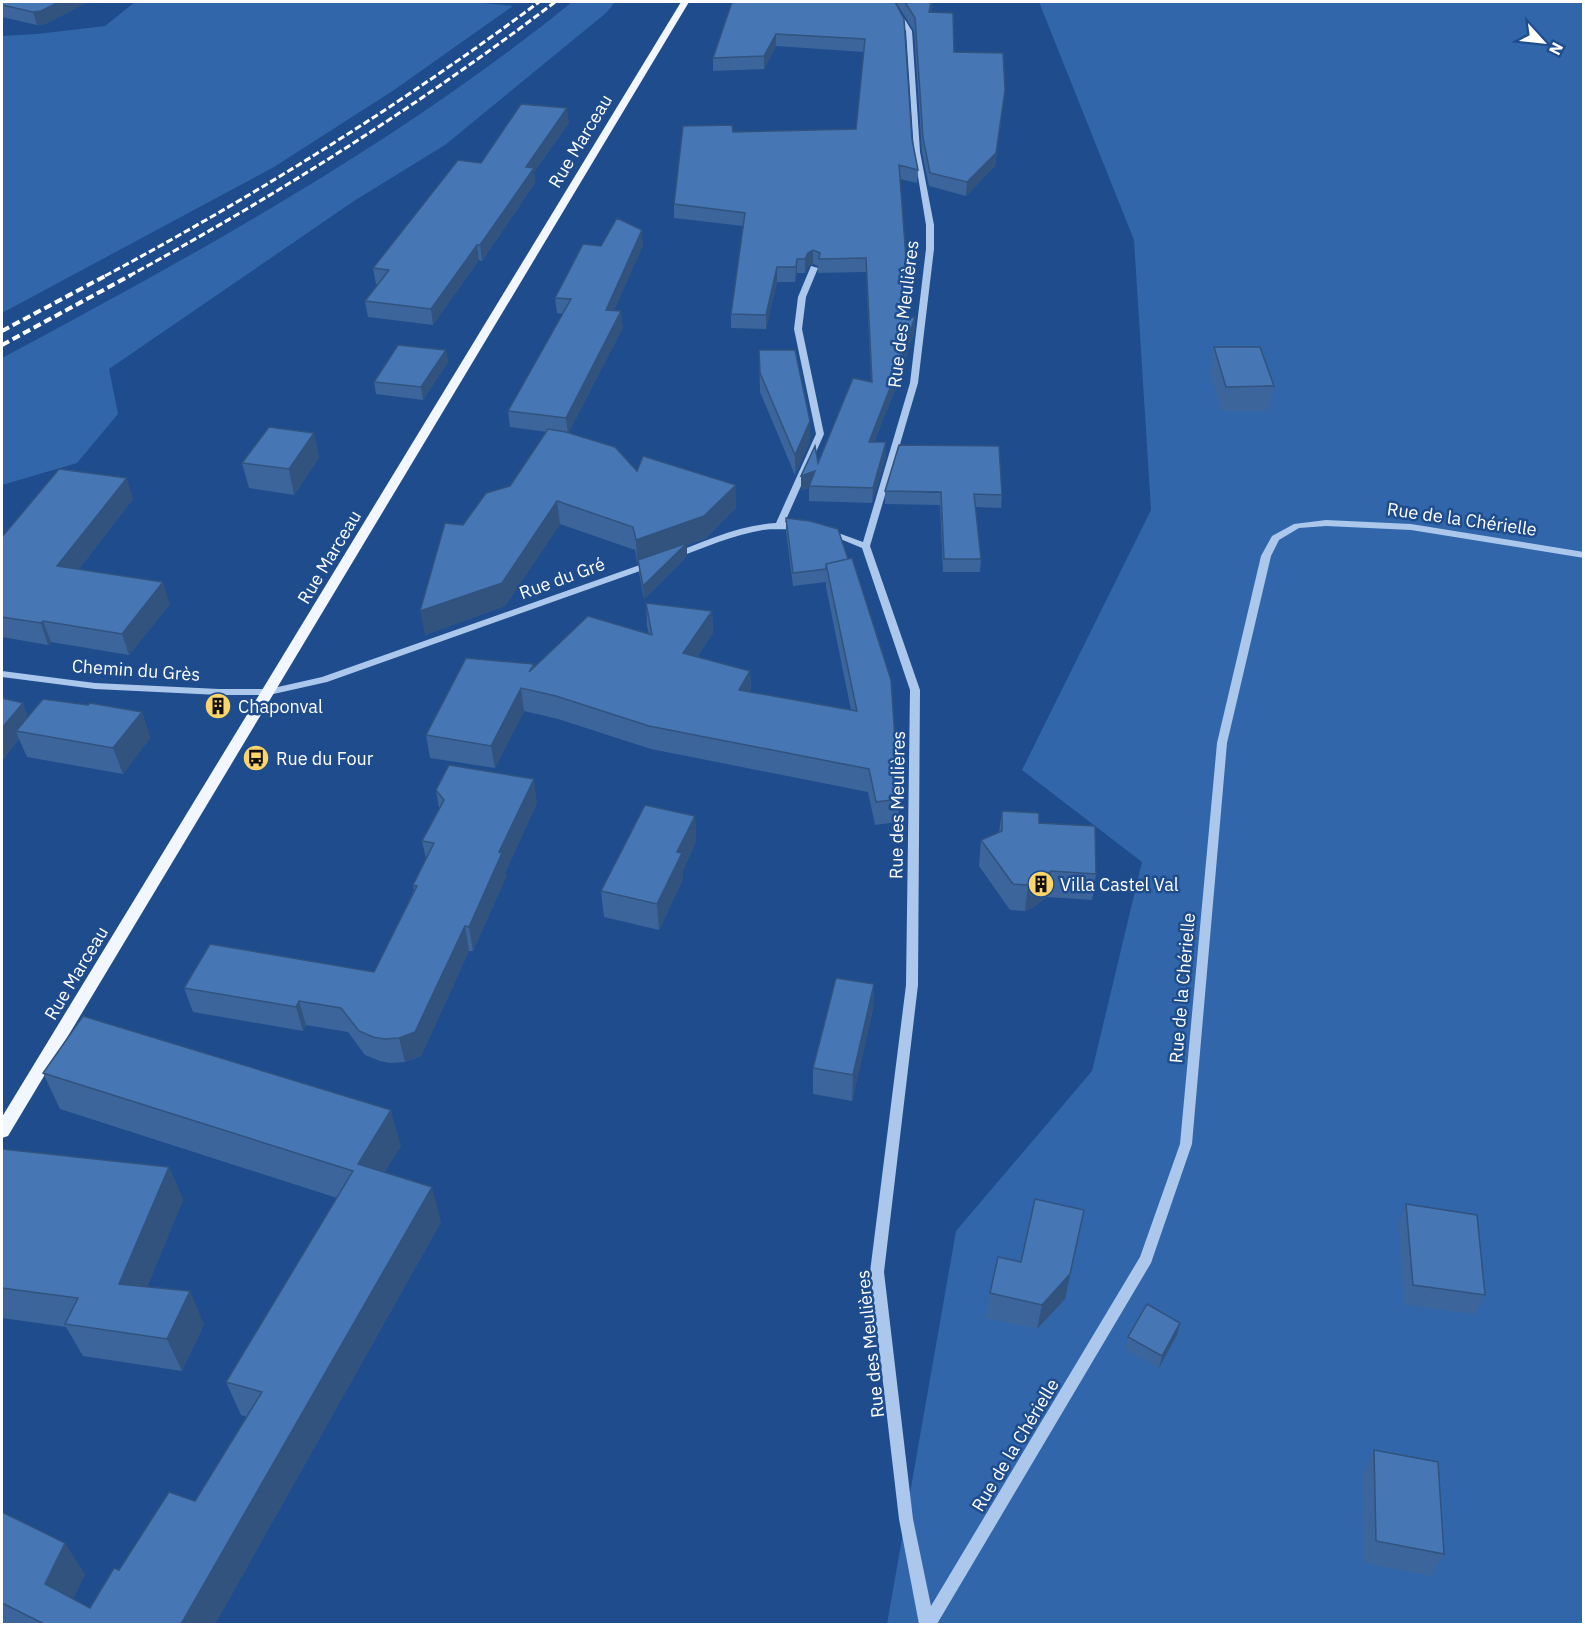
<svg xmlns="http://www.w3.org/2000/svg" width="1585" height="1626" font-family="'IBM Plex Sans',sans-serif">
<rect width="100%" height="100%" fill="#1e4c8d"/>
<path fill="#3166aa" d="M135,2h337l41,4 -119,84 -120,77 -272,146v-277l35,-2 68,-8z
M572,2h43l-9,11 -161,132 -91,56 -245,168 9,45 -41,49 -75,22v-127c198,-106 396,-215 570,-356z
M1039,2h544v1622h-696l69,-393 136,-160 50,-209 -120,-92 129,-260 -17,-270z"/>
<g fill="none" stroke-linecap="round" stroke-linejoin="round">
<path fill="#abc7ec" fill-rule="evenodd" d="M888,2h6l18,29 8,121 14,73v24l-16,134 -48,163 50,144 -2,295 -34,287 29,247 18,87 209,-349 40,-113 37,-401 44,-187 11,-20 22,-12 32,-4 85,4 173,28v6l-173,-28 -85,-4 -27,2 -20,12 -8,16 -44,187 -35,401 -41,119 -214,361h-18l-20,-105 -29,-247 36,-287 4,-295 -48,-142 -36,-15 4,-3 33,12 47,-159 16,-134v-24l-12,-73 -8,-121z
M811,266l7,2 -12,29 -4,32 22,105 -39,88 15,1 4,3c-7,5 -30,2 -41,4 -30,5 -58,17 -86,28h-6l-2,-2 2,-2c34,-13 68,-29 105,-31l40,-89 -22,-105 4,-32z
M651,561l5,3 -2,2 -327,116 -58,13h-50l-124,-6 -93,-12v-6l93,12 124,6h50l53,-12z"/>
<path fill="#f1f6ff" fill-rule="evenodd" d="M681,2h8l-681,1134 -6,2v-21z"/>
<path stroke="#fff" stroke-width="3" stroke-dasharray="7 3" stroke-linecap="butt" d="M105,276c151,-81 296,-171 434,-274
M129,276c148,-81 291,-171 426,-274"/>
<path stroke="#fff" stroke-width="4" stroke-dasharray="8 4" stroke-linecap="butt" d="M2,331l105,-56
M2,345l129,-70"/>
</g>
<path fill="#3c659b" d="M2,2h86l-43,22 -8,1 -35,-8z
M732,2h163l17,137 6,31 -1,13 -17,-4 6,79 -4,60 13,-1 -1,15 -18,56 -22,54h12v15l-14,46 -63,-2v-13l-8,3 70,-109 -5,-110 -48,1v-7l-5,-2 -5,3 -3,6h-8l-2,9h-18l-11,47 -35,-1v-14l12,-88 -69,-8v-14l59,-72 123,-3 8,-77 -88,-6 -12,23 -51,2v-13z
M896,2h37l-2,10 23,40 51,38 -10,76 -29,30 -37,-10 -7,-34 -8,-121z
M569,123l-35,49 1,11 -53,78 -3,-1 -46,65 -65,-8 -3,-16 13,-17h-2l-3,-16 108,-105z
M643,245l-29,65 9,17 -54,105 68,39 99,37 -31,31 -18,6v11l-43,43 -5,-26v-11l-2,1 -2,-13 -75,-26 -55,82 -80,29 38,-110 47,-39 37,-54 -37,-5 -2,-16 55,-97 -6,-1 -2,-15 46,-52z
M1214,347l60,39 -5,25h-48l-11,-39z
M446,350l2,12 -25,38 -47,-6 -2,-12z
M759,350l51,91 -15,34 -35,-83z
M314,433l5,25 -25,37 -45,-7 -7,-25z
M885,491l117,4 -1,13 -26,-1 6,52 -1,13h-37l-3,-67 -55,-1z
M133,499l-54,70 91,35 -41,51 -78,-13 -3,3 -46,-8v-100z
M786,518l52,11 61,270 -1,23 -23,3 -7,-33 -217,-43 -93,-30 -34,-8 -29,57 -65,-10 -4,-23 108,-71v3l115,-33 -2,-8 -1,-23 66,8 1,22 -16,24 53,14 1,21 100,18 -25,-123v-5l-33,4 -7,-55z
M2,698l21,5 5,14 114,-5 8,26 -27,36 -96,-17 -8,-18 -15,19h-2z
M436,790l101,13 -32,70 1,4 -33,74h-4l-48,105 -16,6 -15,1 -10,-2 -15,-6 -17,-23 -42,-7 -3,6 -110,-19 -9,-24 190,-16 40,-82 -1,-5 13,-26 -4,-18 17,-33z
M1002,811l37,12 57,51 -4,26 -45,-3 -15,11 -7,3 -15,-1 -31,-44 2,-26 18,-8z
M695,816l1,26 -13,28v9l-24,51 -55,-13 -3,-26z
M874,984l-1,25 -21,92 -39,-7v-26z
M43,1073l358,73 -17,26 57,50 -226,402h-208l-5,-2v-110l83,62 -12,25 17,9 29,-38 76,-69 52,-84 -6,-2 -15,-33 111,-184 -277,-89z
M2,1149l167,18 14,33 -36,87 57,37 -22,47 -99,-15 -17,-29 -64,-9z
M1406,1204l79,91 -10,19 -71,-9 -6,-81z
M1079,1235l-14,64 -28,30 -51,-11 4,-25 31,-31z
M1177,1335l-18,33 -34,-19 3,-12z
M1374,1450l70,104 -13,22 -67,-13 -1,-90z"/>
<path fill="#31537e" d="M59,2h29l-43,22 -8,1 -4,-13z
M931,2h2l-5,22 1,-12z
M776,34v12l-12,23v-13z
M1005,90l-10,76 -29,30 1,-14z
M567,108l2,15 -35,49 1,11 -53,78 -2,-16 46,-78z
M642,230l1,15 -36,81 -1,-16z
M477,245l2,15 -46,65 -2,-16z
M813,250v14l-5,3 -3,6v-14l3,-6z
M797,259v14l-2,9 1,-15z
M777,267v15l-11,47v-14z
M621,311l2,16 -55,107 -2,-16z
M915,317l-1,15 -18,56 -28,69 1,-15z
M446,350l2,12 -25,38 -2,-13z
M810,421v20l-15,34v-20z
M314,433l5,25 -25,37 -5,-26z
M886,442v15l-14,46 1,-15z
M815,471l-6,17 -8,3v-15z
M127,478l6,21 -68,88 -8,-21z
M736,485v23l-31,31 -18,6v11l-43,43 -1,-13 41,-40 -47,17 -1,-23z
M557,501l3,23 -55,82 -80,29 -5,-24z
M163,582l7,22 -41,51 -7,-21z
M712,611l1,22 -29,43 -1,-23z
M43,621l8,21 -3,3 -7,-22z
M750,671l1,23 -12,-4z
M521,688l3,23 -29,57 -4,-22z
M23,703l8,21 -15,7 3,8 -15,19 -2,-6v-24z
M142,712l8,26 -27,36 -10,-26z
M534,779l3,24 -32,70 1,4 -33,74 -4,-24 30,-75z
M695,816l1,26 -13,28v9l-24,51 -2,-26 20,-52z
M1051,871l-4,26 -15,11 -7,3 3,-26z
M465,926l4,25 -48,105 -16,6 -6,-24z
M874,984l-1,25 -21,92 1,-26z
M299,1001l7,24 -3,6 -7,-24z
M391,1110l10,36 -33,53 -10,-35z
M169,1167l14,33 -48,116 -16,-32z
M432,1187l9,35 -226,402h-34z
M1084,1210l-19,89 -28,30 5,-24z
M190,1291l14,33 -22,47 -15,-32z
M1180,1323l-3,12 -18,33 3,-12z
M65,1543l20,31 -19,41 -21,-31z"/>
<path fill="#4676b4" stroke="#31537e" stroke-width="1.5" d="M2,2h57l-18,9 -8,1 -31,-7z
M732,2h163l9,17 8,120 6,31 -19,-5 7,93 -5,60 14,-1 -19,56 -27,69h17l-13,46 -64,-2 6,-15 -14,5 14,-30 3,17 35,-85 19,4 -6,-124 -47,1 1,-6 -7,-3 -5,3 -3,6h-8l-1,8h-19l-11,48 -35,-1 14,-101 -71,-9 9,-78 49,-1 1,7 123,-3 9,-90 -89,-5 -12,22 -51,2z
M905,2h26l-2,10 24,1 1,39 49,1 2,37 -9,63 -29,29 -37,-9 -7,-35 -8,-120z
M521,104l46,4 -41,59 8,1 -54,77h-3l-46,64 -66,-8 24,-31 -16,-2 85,-108 23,3z
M617,218l25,12 -36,80 15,1 -55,107 -58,-7 63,-112 -16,-1 28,-54 18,2z
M398,345l48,5 -25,37 -47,-5z
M1214,347h46l14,39 -48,1z
M759,350h36l15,71 -15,34 -35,-82z
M269,427l45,6 -25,36 -47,-6z
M548,429l18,3 49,15 22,24 6,-15 93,29 -32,31 -68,24 -3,-13 -76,-26 -55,82 -82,28 25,-88 18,2 23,-32 24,-7z
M899,445l100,1 3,49 -28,-1 7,65h-37l-3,-67 -56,-1z
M59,469l68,9 -70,88 106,16 -41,52 -79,-13 -2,2 -39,-6v-80z
M786,518l24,3 28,8 10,30 -22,5v5l-33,4z
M687,543l-44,43 -5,-26z
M852,558l39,122 8,119 -23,3 -7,-33 -220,-43 -93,-30 -35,-8 -30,58 -65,-11 40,-77 68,6 -5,8 59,-56 64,19 -6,-32 66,8 -29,42 67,18 -11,19 118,21 -31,-147z
M2,698l21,5 -21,25z
M43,699l45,6 2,-2 52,9 -29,36 -97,-17z
M449,765l85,14 -35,73 3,1 -33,74 -4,-1 -50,106 -16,6 -15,1 -11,-2 -14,-6 -18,-23 -42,-7 -3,6 -112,-19 26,-44 164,28 43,-86 -4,-1 21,-42 -12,-2 22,-41 -8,-10z
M645,805l50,11 -18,36 5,1 -25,51 -56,-13z
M1002,811l37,2v10l56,3 1,48 -45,-3 -15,11 -8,3 -15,-1 -32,-44 21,-9z
M836,978l38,6 -21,91 -40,-7z
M83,1016l308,94 -33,54 74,23 -251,437h-137l-42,-21v-91l63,31 -20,41 45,24 24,-40 5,2 50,-78 26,9 67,-109 -36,-10 127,-211 -310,-98z
M2,1149l167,18 -50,117 71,7 -23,48 -102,-15 13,-26 -76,-10z
M1035,1199l49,11 -14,64 -28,31 -52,-12 8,-36 23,5z
M1406,1204l71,11 8,80 -72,-10z
M1147,1304l33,19 -18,33 -34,-19z
M1374,1450l64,12 6,92 -68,-13z"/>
<defs>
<symbol id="building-disc" viewBox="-11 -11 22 22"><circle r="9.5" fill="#fbd46a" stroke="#1e4c8d"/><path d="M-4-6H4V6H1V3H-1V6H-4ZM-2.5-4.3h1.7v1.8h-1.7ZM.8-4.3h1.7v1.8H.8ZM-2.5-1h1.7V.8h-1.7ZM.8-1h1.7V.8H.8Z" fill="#111"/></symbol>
<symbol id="bus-disc" viewBox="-11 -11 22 22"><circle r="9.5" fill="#fbd46a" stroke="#1e4c8d"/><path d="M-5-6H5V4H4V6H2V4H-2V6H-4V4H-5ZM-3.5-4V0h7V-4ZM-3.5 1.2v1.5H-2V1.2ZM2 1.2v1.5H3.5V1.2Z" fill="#111"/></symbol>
</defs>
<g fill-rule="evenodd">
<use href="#building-disc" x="203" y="691" width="30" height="30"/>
<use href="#bus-disc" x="241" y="743" width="30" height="30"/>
<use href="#building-disc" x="1026" y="869" width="30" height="30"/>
</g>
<g text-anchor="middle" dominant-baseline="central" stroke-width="5" stroke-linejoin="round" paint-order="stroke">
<g font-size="18" fill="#fff" stroke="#1e4c8d">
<text transform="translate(580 141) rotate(-59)">Rue Marceau</text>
<text transform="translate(903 314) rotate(-83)">Rue des Meulières</text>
<text transform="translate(1462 519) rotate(8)">Rue de la Chérielle</text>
<text transform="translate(329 557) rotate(-59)">Rue Marceau</text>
<text transform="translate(562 578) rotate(-20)">Rue du Gré</text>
<text transform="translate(136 670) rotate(4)">Chemin du Grès</text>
<text transform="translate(897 805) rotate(-89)">Rue des Meulières</text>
<text transform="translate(76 973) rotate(-59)">Rue Marceau</text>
<text transform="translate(1182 988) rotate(-85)">Rue de la Chérielle</text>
<text transform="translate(870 1344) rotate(-96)">Rue des Meulières</text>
<text transform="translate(1015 1445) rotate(-59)">Rue de la Chérielle</text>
</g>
<g font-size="18" fill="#fff" stroke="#1e4c8d" text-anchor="start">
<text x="238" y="706">Chaponval</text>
<text x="276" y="758">Rue du Four</text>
<text x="1060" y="884">Villa Castel Val</text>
</g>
</g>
<rect width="1585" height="1626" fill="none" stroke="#ffffff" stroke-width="6"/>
<g transform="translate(1543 42) rotate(117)" stroke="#1e4c8d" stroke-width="4.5" paint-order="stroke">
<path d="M0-4.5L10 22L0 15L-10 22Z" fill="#ffffff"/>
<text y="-9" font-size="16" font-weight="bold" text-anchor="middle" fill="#ffffff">N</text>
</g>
</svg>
